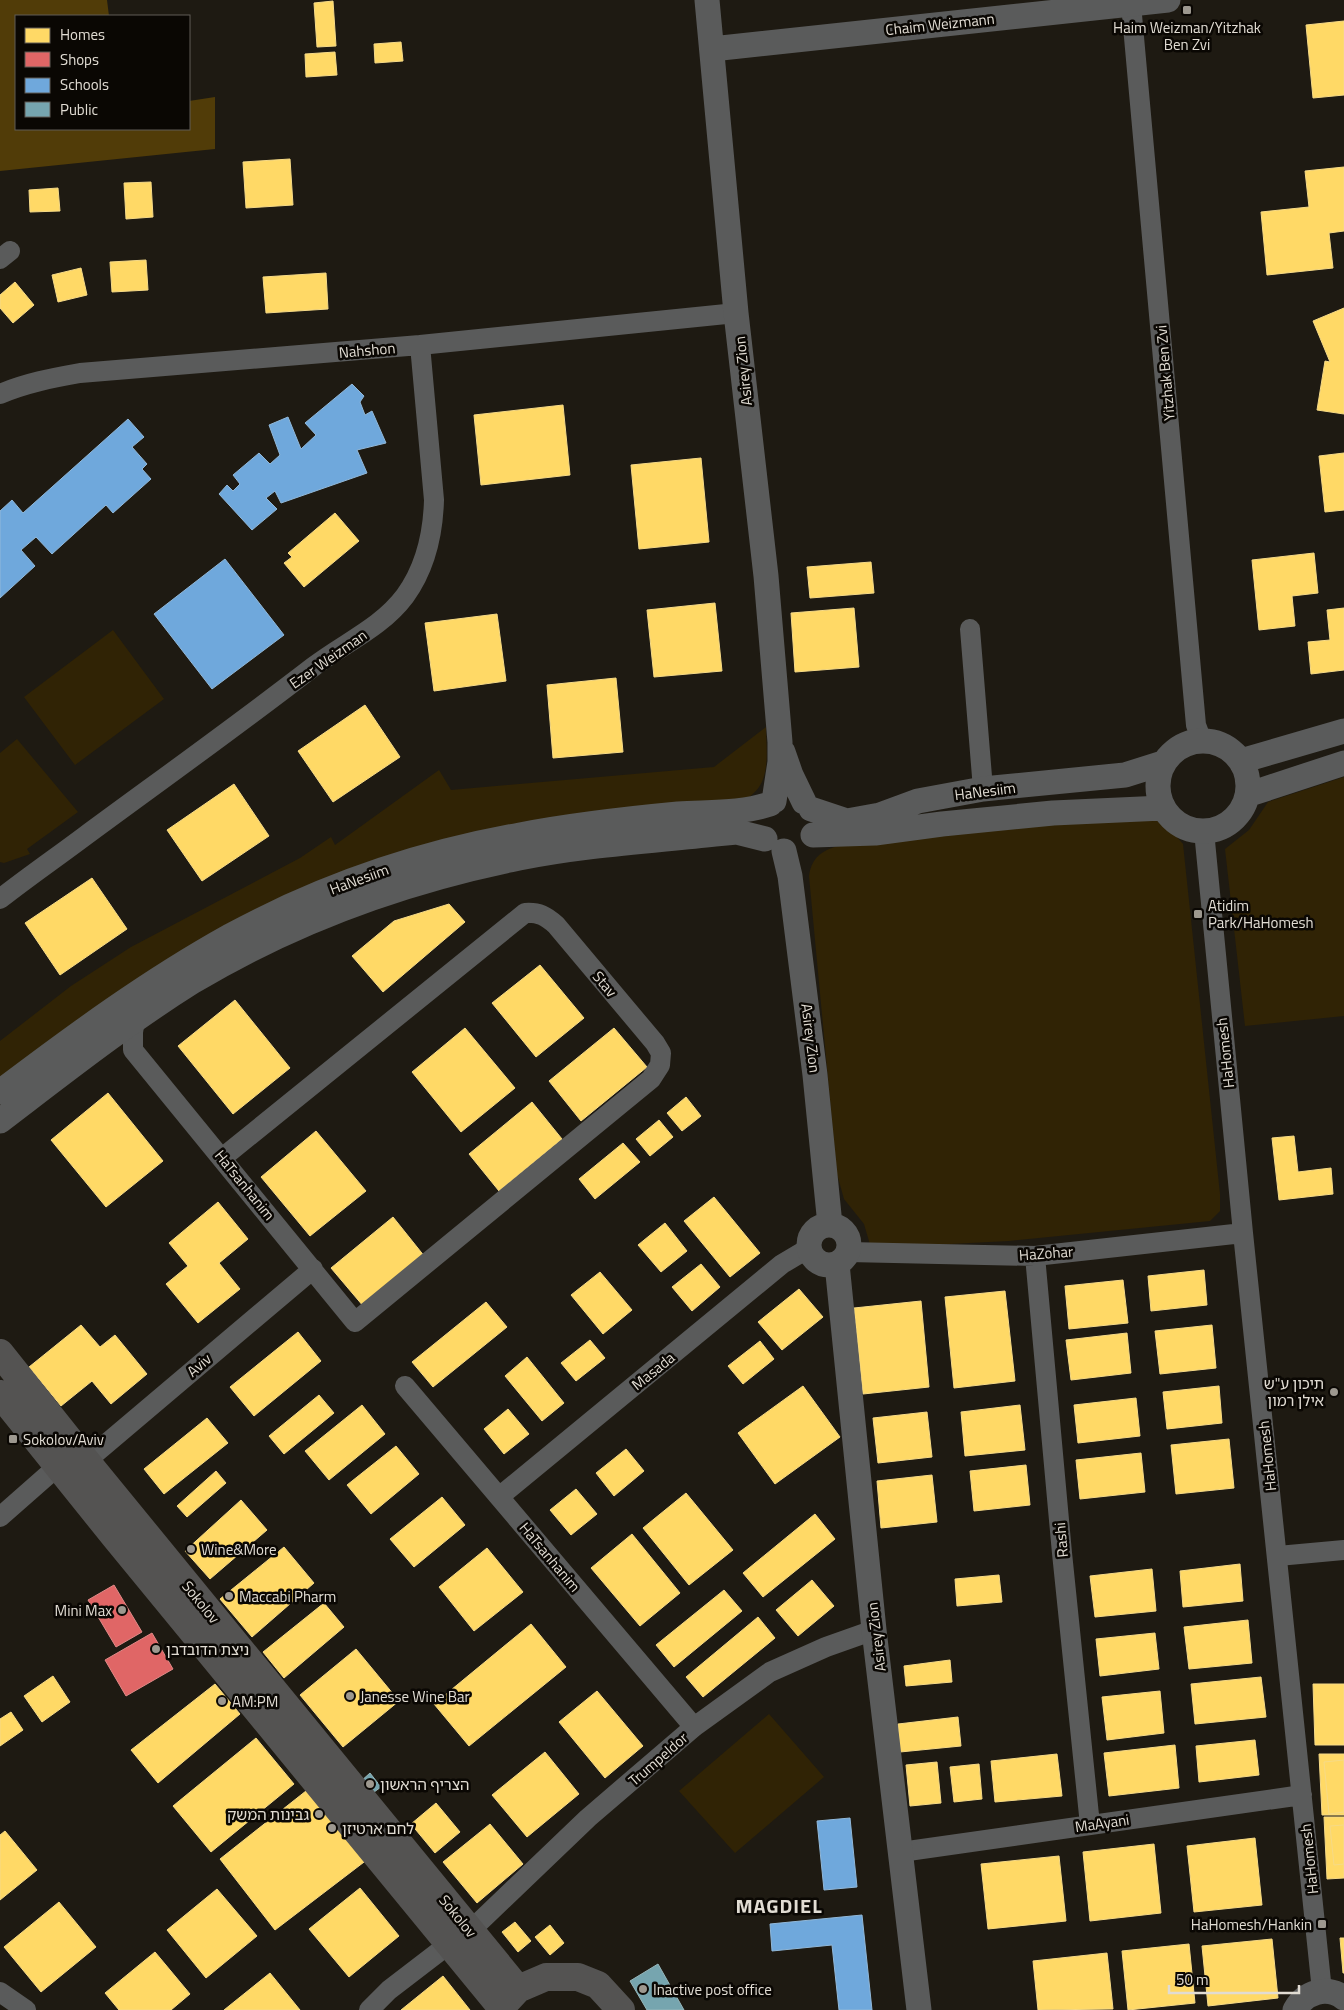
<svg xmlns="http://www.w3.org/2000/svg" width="1344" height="2010" font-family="'Titillium Web','Noto Sans Hebrew',sans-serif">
<rect width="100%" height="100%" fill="#1e1a12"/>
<path fill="#302305" d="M113,630l51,69 -89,66 -51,-68z
M766,727c0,18 4,44 -7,60 -3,5 -10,10 -15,14l-211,25 -533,256v-41l71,-55 60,-39 169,-89 31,-21 4,8 104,-75 12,20 263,-23z
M17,739l61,73 -51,37 3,5 -26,9 -4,-1v-109z
M1344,777v239l-99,10 -20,-177 24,-19 19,-28z
M1135,816c25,2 32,9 48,28l37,350v17l-10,10 -201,20 -138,7 -7,-24 -20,-25 -7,-25 -28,-298c4,-32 36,-31 62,-35z
M769,1714l55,63 -89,76 -56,-62z"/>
<path fill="#513c08" d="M0,0h107l2,16h-93v113h173v-28l26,-4v52l-215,22z"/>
<path fill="#ffd966" stroke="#f6da87" d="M333,1l3,45 -19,1 -3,-44z
M1344,21v74l-31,3 -7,-73z
M401,42l2,19 -28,2 -1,-19z
M335,52l2,23 -31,2 -1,-23z
M290,159l3,46 -47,3 -3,-46z
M1344,167v64l-15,2 4,35 -66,7 -6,-63 48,-5 -4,-36z
M151,182l2,35 -27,2 -2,-36z
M58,188l2,23 -30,1 -1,-22z
M146,260l2,30 -36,2 -2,-30z
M81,268l6,27 -29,7 -6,-27z
M326,273l2,36 -62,4 -3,-36z
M15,282l19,23 -21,18 -13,-15v-13z
M1344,308v106l-27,-4 8,-49 5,1 -17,-41z
M563,405l7,70 -89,10 -7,-70z
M1344,453v57l-19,2 -6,-56z
M701,458l8,84 -70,7 -8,-84z
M335,513l24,28 -55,46 -20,-24 8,-6 -4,-4z
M1314,553l4,40 -26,3 3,30 -36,4 -7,-70z
M871,562l3,31 -64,5 -3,-31z
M715,603l7,68 -68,6 -7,-67z
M854,608l5,59 -64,5 -4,-59z
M1344,608v62l-33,4 -3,-32 22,-2 -3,-30z
M497,614l9,67 -72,10 -9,-68z
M616,678l7,74 -70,6 -6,-73z
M365,705l35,52 -67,45 -35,-51z
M234,784l35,52 -67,45 -35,-51z
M92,878l35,51 -67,46 -35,-52z
M449,904l16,18 -82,70 -31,-36 42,-35z
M540,965l44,53 -48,39 -44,-54z
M235,1000l55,68 -57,46 -55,-68z
M465,1028l50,60 -54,44 -49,-60z
M614,1028l33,39 -66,54 -32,-40z
M108,1093l55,68 -57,46 -55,-67z
M686,1097l15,19 -19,15 -15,-18z
M532,1102l30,37 -63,52 -30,-37z
M659,1120l14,17 -23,19 -14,-17z
M316,1131l50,60 -56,45 -49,-59z
M1294,1136l4,36 33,-4 2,26 -54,6 -7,-62z
M623,1143l17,19 -45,37 -16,-20z
M714,1197l46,56 -30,24 -46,-56z
M218,1202l30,37 -29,24 21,26 -42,34 -32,-39 22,-18 -19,-23z
M393,1217l32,40 -61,50 -33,-39z
M665,1223l22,28 -26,21 -23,-27z
M701,1264l19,23 -28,24 -20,-24z
M1204,1270l3,35 -56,6 -3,-35z
M600,1272l32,38 -29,24 -32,-39z
M1123,1280l5,43 -59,6 -4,-43z
M799,1289l24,28 -41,33 -24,-28z
M1005,1291l10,90 -61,7 -9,-91z
M921,1301l8,86 -66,7 -9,-86z
M486,1302l21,25 -74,60 -21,-25z
M81,1325l19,22 15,-12 32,39 -36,30 -19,-23 -31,25 -32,-39z
M1212,1325l4,43 -56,6 -5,-43z
M298,1332l23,29 -67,55 -24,-29z
M1127,1333l4,40 -60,7 -5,-40z
M590,1340l15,18 -29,23 -15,-18z
M760,1341l14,18 -31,25 -15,-18z
M527,1357l37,46 -22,18 -37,-45z
M803,1386l37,51 -65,47 -37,-51z
M1219,1386l3,37 -55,6 -4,-37z
M319,1395l15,18 -50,41 -15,-18z
M1136,1398l4,38 -62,7 -4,-38z
M362,1405l23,29 -56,46 -24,-29z
M1020,1405l5,45 -60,6 -4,-44z
M508,1409l21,25 -25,20 -20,-25z
M927,1412l5,45 -54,6 -5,-45z
M207,1418l21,25 -64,51 -20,-25z
M1229,1439l5,49 -58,6 -5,-49z
M396,1446l23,28 -48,40 -24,-29z
M626,1449l18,22 -30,25 -18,-23z
M1141,1453l4,39 -65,7 -4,-39z
M1026,1465l4,40 -56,6 -4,-40z
M216,1471l10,12 -39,34 -10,-11z
M932,1475l5,47 -56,6 -4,-47z
M576,1489l21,25 -26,21 -21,-25z
M686,1493l47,57 -44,35 -46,-57z
M442,1497l23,28 -51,42 -24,-28z
M241,1500l26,30 -57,49 -25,-28z
M815,1514l20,25 -72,58 -20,-24z
M632,1534l48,59 -40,33 -49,-58z
M284,1547l30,36 -62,54 -32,-38z
M487,1548l36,44 -49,39 -35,-44z
M1240,1564l3,37 -60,6 -3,-36z
M1152,1569l4,42 -61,6 -5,-41z
M999,1575l3,27 -45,4 -2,-27z
M812,1580l22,26 -36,30 -22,-26z
M724,1590l18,21 -68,56 -18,-22z
M324,1603l20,24 -60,51 -21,-26z
M758,1617l17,21 -72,59 -17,-20z
M1248,1620l4,43 -63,6 -5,-42z
M531,1624l35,43 -97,79 -35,-42z
M1155,1633l4,36 -59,7 -4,-37z
M356,1649l43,52 -56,46 -43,-52z
M950,1660l2,22 -46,4 -2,-20z
M53,1676l17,26 -28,20 -18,-26z
M1261,1677l5,40 -71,7 -4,-40z
M215,1684l25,30 -82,69 -27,-33z
M1313,1684h31v61h-29z
M597,1691l46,55 -38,32 -46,-56z
M1160,1691l4,42 -57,7 -5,-43z
M11,1712l12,18 -23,16v-27z
M958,1717l3,29 -61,6 -2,-28z
M256,1738l38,46 -83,68 -38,-46z
M1255,1740l4,35 -60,7 -3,-36z
M1175,1745l4,43 -70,8 -5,-43z
M545,1752l34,42 -52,43 -35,-42z
M1057,1754l5,42 -67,6 -4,-41z
M1319,1754h25v61h-22z
M1344,1760v52l-15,2 -5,-52z
M937,1762l4,41 -31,3 -4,-41z
M979,1764l3,35 -28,3 -4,-35z
M311,1787l57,72 -93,71 -55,-71z
M436,1803l24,29 -25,21 -24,-29z
M1324,1817h20v61l-17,1z
M490,1824l33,40 -46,39 -34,-41z
M1344,1825v39l-10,1 -4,-39z
M5,1831l32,39 -37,30v-65z
M1255,1838l7,67 -68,7 -7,-66z
M1154,1844l7,69 -71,8 -7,-69z
M1059,1856l7,65 -78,8 -7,-65z
M360,1888l39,48 -50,41 -40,-48z
M217,1889l40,47 -51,42 -39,-48z
M59,1902l37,45 -55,45 -37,-45z
M515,1922l16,19 -13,11 -16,-20z
M550,1925l14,18 -14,12 -15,-18z
M1340,1938h4v35h-1z
M1272,1939l6,59 -70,8 -6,-60z
M1189,1944l6,59 -67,7 -6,-59z
M155,1952l35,42 -19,16h-52l-14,-17z
M1107,1953l6,56 -75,1 -5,-49z
M270,1973l30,37h-76z
M443,1976l27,34h-69z"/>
<path fill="#e06666" stroke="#e08987" d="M114,1585l28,47 -26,15 -28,-47z
M152,1633l21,36 -47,27 -21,-36z"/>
<path fill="#6fa8dc" stroke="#91b8d9" d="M352,384l12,12 -4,6 5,13 7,-4 14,32 -29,7 10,23 -86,30 -6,-12 -9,7 11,11 -25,21 -33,-36 8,-9 6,6 7,-7 -7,-9 26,-22 11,11 10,-9 -11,-30 19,-8 13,32 15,-14 -11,-12z
M128,419l16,18 -12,10 15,17 -5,5 9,10 -38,34 -7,-8 -54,49 -16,-17 -15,13 14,16 -35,32v-87l12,-11 11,13z
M225,559l59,76 -72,54 -58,-75z
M850,1818l7,69 -33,3 -7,-69z
M862,1915l10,95h-33l-7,-65 -60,6 -2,-27z"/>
<path fill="#76a5af" stroke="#96b6ba" d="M370,1773l11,14 -11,8 -10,-13z
M658,1964l26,46h-37l-17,-29z"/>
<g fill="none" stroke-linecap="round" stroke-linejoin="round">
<path stroke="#5a5b5b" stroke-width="20" d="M1131,4l65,721 6,16
M0,259l10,-8
M0,394c26,-11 52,-16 80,-21l340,-28 316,-32
M970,629l13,160
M1204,831l39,402 79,758
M0,899c28,-22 57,-42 85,-63 76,-56 153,-111 228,-169 31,-24 68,-39 92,-71 21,-29 28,-61 29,-96l-14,-155
M135,1020l-2,12v18l222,272 296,-243 9,-14 1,-12 -6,-10 -99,-118c-10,-9 -17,-13 -31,-12l-303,245
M848,1252l187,4 208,-23
M1035,1256l27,297 28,272
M405,1386l289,341
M86,1461l227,-192
M499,1497l283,-233 27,-16
M0,1517l58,-51
M1278,1556l66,-6
M901,1852l401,-57
M470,1931l118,-113 106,-91 76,-55 56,-25 48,-17
M0,1992l26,18
M369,2010l20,-20 60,-46"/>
<path stroke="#5a5b5b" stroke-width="25" d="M707,0l29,313 30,263 14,166v20l-6,39
M712,49l456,-49
M1158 786a45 45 0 1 1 90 0a45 45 0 1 1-90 0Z
M783,752l8,23 13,27
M1241,761l103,-30
M1247,795l97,-32
M811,809l36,12 33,-6 38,-14 65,-12 142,-14 38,-12
M813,835l62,-2 67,-9 111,-11 110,-5
M784,851l6,25 25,199 15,150
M0,1092c74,-56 149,-111 230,-156 90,-49 189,-83 290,-101 52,-10 105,-16 158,-21 31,-2 63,0 92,-10
M0,1121c63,-48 125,-97 192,-139 100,-60 213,-101 327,-124 65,-13 131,-17 196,-24l22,-2 28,7
M809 1245a20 20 0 1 1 40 0a20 20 0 1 1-40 0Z
M837,1264l37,366 45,380
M1295,2010c10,-18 32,-25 49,-12"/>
<path stroke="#545352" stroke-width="28" d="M0,1353l86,108 432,528
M0,1394l115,143 386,470
M505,2003l13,-14 28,-12h32l20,8 23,25"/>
</g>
<g fill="#9d988f" stroke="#0a0703" stroke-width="2">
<rect x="1182" y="5" width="10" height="10" rx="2.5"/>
<rect x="1193" y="909" width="10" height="10" rx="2.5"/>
<circle cx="1334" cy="1392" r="5"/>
<rect x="8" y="1434" width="10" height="10" rx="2.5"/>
<circle cx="191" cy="1549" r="5"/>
<circle cx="229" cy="1596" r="5"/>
<circle cx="122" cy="1610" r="5"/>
<circle cx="156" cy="1649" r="5"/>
<circle cx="350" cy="1696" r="5"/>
<circle cx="222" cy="1701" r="5"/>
<circle cx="370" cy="1784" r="5"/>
<circle cx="319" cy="1814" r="5"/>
<circle cx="332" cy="1828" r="5"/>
<rect x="1317" y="1919" width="10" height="10" rx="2.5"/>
<circle cx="643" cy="1989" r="5"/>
</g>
<g text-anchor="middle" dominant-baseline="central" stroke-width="5" stroke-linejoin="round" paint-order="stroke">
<g font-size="15" fill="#e1dcd3" stroke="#0a0703">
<text transform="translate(940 24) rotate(-6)">Chaim Weizmann</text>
<text transform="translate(367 350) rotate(-5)">Nahshon</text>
<text transform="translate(743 371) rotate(-96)">Asirey Zion</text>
<text transform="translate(1165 373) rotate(-95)">Yitzhak Ben Zvi</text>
<text transform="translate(328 659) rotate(-35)">Ezer Weizman</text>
<text transform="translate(985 791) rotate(-7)">HaNesiim</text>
<text transform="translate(359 879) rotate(-20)">HaNesiim</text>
<text transform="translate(605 984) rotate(50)">Stav</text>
<text transform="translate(811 1038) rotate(83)">Asirey Zion</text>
<text transform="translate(1225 1053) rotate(-96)">HaHomesh</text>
<text transform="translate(245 1185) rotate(51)">HaTsanhanim</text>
<text transform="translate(1046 1253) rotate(-4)">HaZohar</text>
<text transform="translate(199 1365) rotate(-40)">Aviv</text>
<text transform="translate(653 1371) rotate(-39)">Masada</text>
<text transform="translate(1267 1456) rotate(-96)">HaHomesh</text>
<text transform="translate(1061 1540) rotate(-95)">Rashi</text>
<text transform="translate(550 1557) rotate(50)">HaTsanhanim</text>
<text transform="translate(201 1602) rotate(51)">Sokolov</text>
<text transform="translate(876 1637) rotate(-97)">Asirey Zion</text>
<text transform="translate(658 1759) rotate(-41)">Trumpeldor</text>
<text transform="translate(1102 1823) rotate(-8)">MaAyani</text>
<text transform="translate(1309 1859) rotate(-96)">HaHomesh</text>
<text transform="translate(458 1916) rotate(51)">Sokolov</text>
</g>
<g font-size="15" fill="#e1dcd3" stroke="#0a0703" text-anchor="start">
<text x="1187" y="27" text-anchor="middle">Haim Weizman/Yitzhak<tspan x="1187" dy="17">Ben Zvi</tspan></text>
<text x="1208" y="905">Atidim<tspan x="1208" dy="17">Park/HaHomesh</tspan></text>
<text x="1324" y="1383" text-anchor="end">תיכון ע"ש<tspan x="1324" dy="17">אילן רמון</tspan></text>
<text x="23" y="1439">Sokolov/Aviv</text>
<text x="201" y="1549">Wine&amp;More</text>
<text x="239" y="1596">Maccabi Pharm</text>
<text x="112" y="1610" text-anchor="end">Mini Max</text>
<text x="166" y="1649">ניצת הדובדבן</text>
<text x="360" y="1696">Janesse Wine Bar</text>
<text x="232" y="1701">AM:PM</text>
<text x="380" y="1784">הצריף הראשון</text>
<text x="309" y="1814" text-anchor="end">גבינות המשק</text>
<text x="342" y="1828">לחם ארטיזן</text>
<text x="1312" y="1924" text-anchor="end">HaHomesh/Hankin</text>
<text x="653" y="1989">Inactive post office</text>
</g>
<g font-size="20" font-weight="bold" letter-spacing="1" fill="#e1dcd3" stroke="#0a0703">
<text x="779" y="1905">MAGDIEL</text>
</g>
</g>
<rect x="15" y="15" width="175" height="115" fill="#0a0703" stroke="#605c56"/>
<rect x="25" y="28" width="25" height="15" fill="#ffd966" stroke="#605c56"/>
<text x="60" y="40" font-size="15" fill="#e1dcd3">Homes</text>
<rect x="25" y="52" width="25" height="15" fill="#e06666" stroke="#605c56"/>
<text x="60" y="65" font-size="15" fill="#e1dcd3">Shops</text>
<rect x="25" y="78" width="25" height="15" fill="#6fa8dc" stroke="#605c56"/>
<text x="60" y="90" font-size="15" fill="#e1dcd3">Schools</text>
<rect x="25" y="102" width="25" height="15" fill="#76a5af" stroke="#605c56"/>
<text x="60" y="115" font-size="15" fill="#e1dcd3">Public</text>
<path d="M1169 1985v8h130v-8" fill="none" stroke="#e1dcd3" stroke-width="2.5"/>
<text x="1176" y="1985" font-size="15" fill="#e1dcd3" stroke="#0a0703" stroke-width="4" paint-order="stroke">50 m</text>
</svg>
